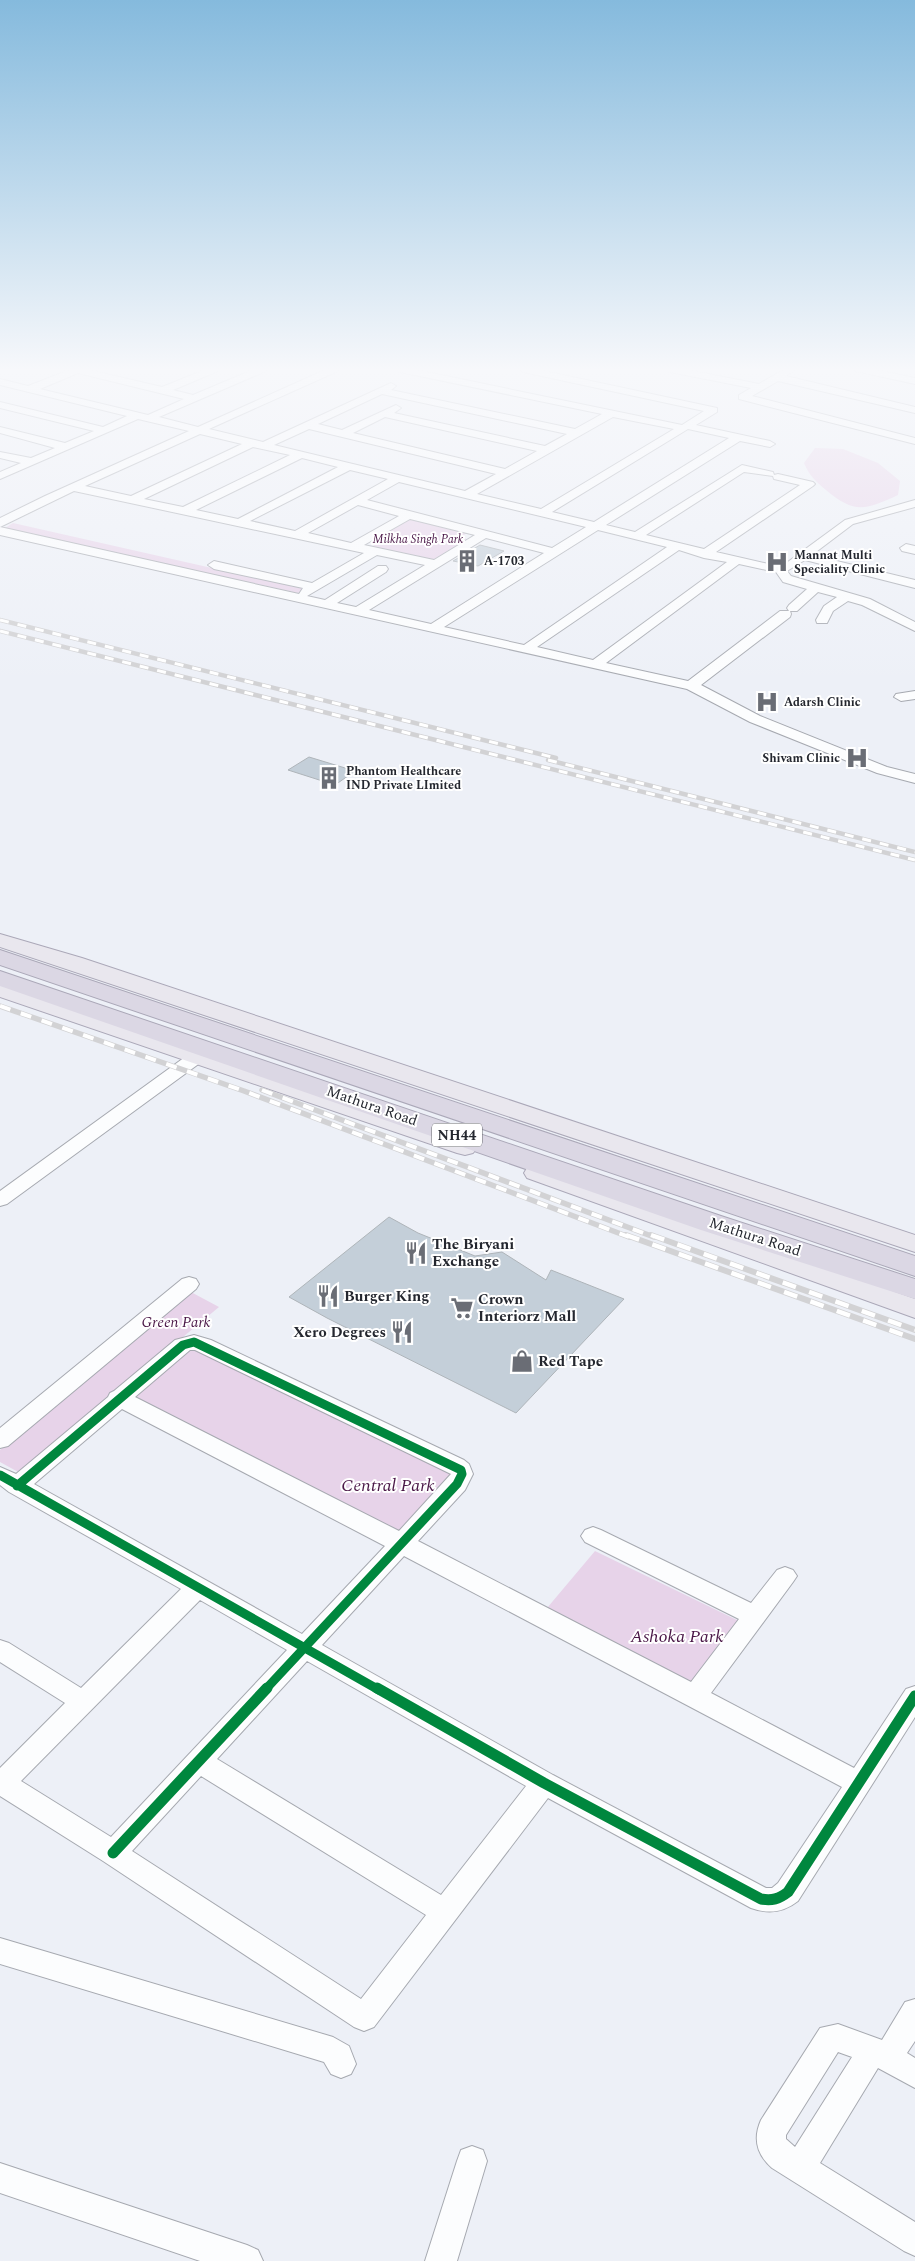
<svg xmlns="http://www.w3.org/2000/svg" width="915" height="2261" font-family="Spectral,serif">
<rect width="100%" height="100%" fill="#edf0f7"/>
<path fill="#e7d3e9" d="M815,448l28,1 35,14 22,18 -2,14c-32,15 -44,19 -72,-5 -10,-8 -17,-15 -22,-27z
M409,518l58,15 -6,4 6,2 -36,22 -62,-13 9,-5 -9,-3z
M13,523l291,66 -6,4 -293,-65z
M189,1291l30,16 -199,166 -20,-11v-12z
M191,1347l263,126 -56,61 -264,-135z
M595,1551l146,71 -47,65 -152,-73z"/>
<path fill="#c4cfd9" stroke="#aeb4b9" d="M480,545l24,6 -26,15 -25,-5z
M309,757l46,14 -20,14 -47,-15z
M389,1217l29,16 57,23 27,-4 44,28 5,-10 73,29 -108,114 -189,-95 -38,-21z"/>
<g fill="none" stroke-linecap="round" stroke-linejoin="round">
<defs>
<path id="minor" d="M72,369h13l77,18 45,-18h12l-1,2 -45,19 20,5 62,-26h12l-1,2 -107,46 39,10 129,-58h12l-1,2 -129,58 54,13 128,-59 5,3 -5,4 184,39 27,-15 -202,-42 -5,-3h17l270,56 22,-14 -181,-39 -5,-3h17l182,39v4l-21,13 74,16 5,3 -5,3 -30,-6 -134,84 29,7 107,-67 31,7 1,3 4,-1 35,8 2,2 -2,2 -97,66 57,13 12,-1 60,-44 70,-20v7l-62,17 -41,31 103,25v8l-110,-28 -18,11 4,5 79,23 45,23v9l-53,-26 -14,-4 -15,10 -6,12h-10l-1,-3 8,-14 13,-9 -19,-5 -21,19h-8l-2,-3 2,-3 18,-16 -24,-7 -7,-10 -37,-8 -133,99 82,18 92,-70h10l1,3 -1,3 -89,68 59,31 127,51 28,7v9l-38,-10 -127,-51 -63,-33 -687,-154v-8l299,67 4,-6 -89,-19 -6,-4 6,-4 98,22 52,-30 -290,-62 -74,36v-9l45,-22 144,-65 -51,-12 -138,60v-7l21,-9 -21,-5v-6l31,6 24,-10 -55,-15v-6l65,16 29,-12 -94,-23v-6l103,25 24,-11 -127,-31v-6l28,7zM78,373l106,26 -36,16 -108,-26zM382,394l185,40 -22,12 -151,-33 7,-5 -5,-3 -54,25 -24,-6zM385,417l152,34 -32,18 -152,-36zM613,417l61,12 -133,80 -64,-15zM309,429l187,45 -31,17 -191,-46zM688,429l41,9 -135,84 -42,-10zM200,434l42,10 -111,52 -46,-10zM253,447l37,8 -107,52 -39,-8zM302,458l36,9 -100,52 -42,-9zM350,470l38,9 -93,52 -45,-10zM744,472l29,4 1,3 26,6 -96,64 -58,-14zM399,482l187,45 -34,21 -185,-48zM358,505l41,11 -48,27 -43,-10zM410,519l65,16 -41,25 -70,-15zM598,530l69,17 -143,98 -80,-18zM486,538l58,15 -113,71 -62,-14zM679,550l25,8 23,4 -134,98 -56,-13zM377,555l48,10 -69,42 -19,-4 49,-31 2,-3 -2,-3h-8l-53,34 -18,-4z
M665,369h18l76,15 26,-15h11l-10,7 129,31v6l-137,-32 -26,15 163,42v6l-176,-45v-4l12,-7 -81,-16z
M855,369h17l43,9v6l-59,-13z
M906,544l9,2v8l-13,-3 -2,-3z
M915,691v8l-14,2 -7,-4 2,-3z
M198,1051l6,1 3,4 -3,4 -197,144 -7,2v-15l192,-139z
M189,1277l7,2 3,5 -3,5 -188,157 -8,2v-20l182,-149z
M194,1335l17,5 253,120 5,4 4,10 -8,16 -47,51 273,141 48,-63 -154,-77 -4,-6 4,-6 8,-3 8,3 150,73 26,-33 8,-3 8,3 4,6 -4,6 -82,111 143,75 52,-79 9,-3v31l-117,184c-15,12 -30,13 -47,7l-203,-110 -174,229 -10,4 -10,-4 -251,-166 -103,-65v-28l65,-65 -65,-41v-22l9,3 72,45 100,-99 -172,-97 -9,-7v-18l16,7 92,-77 2,-4 4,-2 61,-51zM190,1350h5l256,124 -52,57 -264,-134zM122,1409l263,137 -83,88 -268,-150zM404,1556l438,231 -64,96 -6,5h-6l-213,-113 -231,-130zM200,1600l87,50 -176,187 -90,-56zM307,1661l219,125 -85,109 -224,-136zM201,1776l225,139 -65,84 -229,-148z
M0,1938l333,99 16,9 7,18 -5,10 -10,4 -10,-4 -7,-12 -324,-98z
M915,1999v42l-8,12 8,5v30l-37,-20 -58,95 95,59v34l-11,-5 -132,-83c-16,-14 -19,-30 -11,-48l59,-92 18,-4 44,16 23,-38zM838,2052l14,5 -57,90 -9,-8v-4z
M472,2146l11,4 4,11 -30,100h-32l32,-100 4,-11z
M0,2163l247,82 11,5 5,11h-63l-200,-68z"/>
<path id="major" d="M0,934l82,24 833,277v17l-915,-305z
M0,983l473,160 4,5 -4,5 -8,2 -8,-2 -457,-156z
M536,1165l379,134v19l-388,-140 -3,-5 3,-5z"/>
<path id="highway" d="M0,950l915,306v20l-915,-311z
M0,971l721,245 194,63v20l-214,-69 -701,-244z"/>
</defs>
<use href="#minor" stroke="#a6a9b0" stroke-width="2"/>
<use href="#major" stroke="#aba8b8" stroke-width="2"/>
<use href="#highway" stroke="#aba8b8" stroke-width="2"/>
<use href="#minor" fill="#fcfdfe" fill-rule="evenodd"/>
<use href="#major" fill="#e9e7ee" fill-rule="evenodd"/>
<use href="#highway" fill="#dbd7e4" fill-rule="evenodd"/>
<defs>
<path id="rail-far2" d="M0,620l556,138
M0,631l915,229
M548,760l367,92"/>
<path id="rail-far1" d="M0,1006l244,85 385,146
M262,1090l392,147"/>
<path id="rail" d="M626,1235l289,104
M651,1235l264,95"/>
</defs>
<use href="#rail-far2" stroke="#d2d2d4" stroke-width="4.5"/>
<use href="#rail-far1" stroke="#d2d2d4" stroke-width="5.5"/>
<use href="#rail" stroke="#d2d2d4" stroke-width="6"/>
<use href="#rail-far2" stroke="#fff" stroke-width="3" stroke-dasharray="9" stroke-linecap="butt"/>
<use href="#rail-far1" stroke="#fff" stroke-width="4" stroke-dasharray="11" stroke-linecap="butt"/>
<use href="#rail" stroke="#fff" stroke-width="4.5" stroke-dasharray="14" stroke-linecap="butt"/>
<defs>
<path id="cycleway-far1" d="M0,1475l379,215
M17,1486l166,-141 11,-3 267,128 1,4 -5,10 -192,206"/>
<path id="cycleway" d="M377,1688l167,95 217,116c11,2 18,0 27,-7l127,-196
M113,1853l154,-165"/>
</defs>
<use href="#cycleway-far1" stroke="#fff" stroke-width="12"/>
<use href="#cycleway" stroke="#fff" stroke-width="14"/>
<use href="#cycleway-far1" stroke="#00873e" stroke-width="9"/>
<use href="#cycleway" stroke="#00873e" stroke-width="11"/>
</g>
<linearGradient id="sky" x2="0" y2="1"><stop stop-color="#85badd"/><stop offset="0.54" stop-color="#f7f8fb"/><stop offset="1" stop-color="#f7f8fb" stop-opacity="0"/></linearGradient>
<rect width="915" height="685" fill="url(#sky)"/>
<defs>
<symbol id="building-bare" viewBox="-9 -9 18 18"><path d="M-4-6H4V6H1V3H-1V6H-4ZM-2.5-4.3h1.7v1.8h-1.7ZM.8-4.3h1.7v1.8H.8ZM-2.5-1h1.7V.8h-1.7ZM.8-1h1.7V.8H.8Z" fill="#6a6d75" stroke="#fff" stroke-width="2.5" paint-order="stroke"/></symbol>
<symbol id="hospital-bare" viewBox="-9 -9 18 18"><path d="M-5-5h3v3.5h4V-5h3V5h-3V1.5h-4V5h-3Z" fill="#6a6d75" stroke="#fff" stroke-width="2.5" paint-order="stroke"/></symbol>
<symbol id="restaurant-bare" viewBox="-9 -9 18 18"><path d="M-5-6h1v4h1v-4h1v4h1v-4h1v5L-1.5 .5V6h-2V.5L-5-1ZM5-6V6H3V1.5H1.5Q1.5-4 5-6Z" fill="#6a6d75" stroke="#fff" stroke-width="2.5" paint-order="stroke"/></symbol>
<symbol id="supermarket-bare" viewBox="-9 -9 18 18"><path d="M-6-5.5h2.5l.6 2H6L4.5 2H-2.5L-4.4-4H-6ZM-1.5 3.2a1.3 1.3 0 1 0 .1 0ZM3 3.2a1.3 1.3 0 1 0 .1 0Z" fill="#6a6d75" stroke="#fff" stroke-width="2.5" paint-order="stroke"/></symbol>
<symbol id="shop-bare" viewBox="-9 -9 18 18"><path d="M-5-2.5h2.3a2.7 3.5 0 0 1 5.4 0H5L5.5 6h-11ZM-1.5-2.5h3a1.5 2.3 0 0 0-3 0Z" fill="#6a6d75" stroke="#fff" stroke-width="2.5" paint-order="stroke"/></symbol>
</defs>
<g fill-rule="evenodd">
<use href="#building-bare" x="451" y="545" width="32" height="32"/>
<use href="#hospital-bare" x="761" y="546" width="32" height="32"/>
<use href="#hospital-bare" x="751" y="686" width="32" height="32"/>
<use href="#hospital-bare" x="841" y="742" width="32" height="32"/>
<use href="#building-bare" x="313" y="762" width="32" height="32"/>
<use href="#restaurant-bare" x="400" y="1237" width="32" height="32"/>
<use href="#restaurant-bare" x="312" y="1280" width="32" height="32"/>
<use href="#supermarket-bare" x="446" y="1292" width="32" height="32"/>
<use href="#restaurant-bare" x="386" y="1316" width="32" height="32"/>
<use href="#shop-bare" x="506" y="1345" width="32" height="32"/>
</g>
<g text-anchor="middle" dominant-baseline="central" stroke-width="4" stroke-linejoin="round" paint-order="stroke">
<g font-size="12" font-style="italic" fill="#4a1747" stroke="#fff">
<text x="418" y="539">Milkha Singh Park</text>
</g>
<g font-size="12" font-weight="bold" fill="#24272f" stroke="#fff" text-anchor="start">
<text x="794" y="555">Mannat Multi<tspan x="794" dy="14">Speciality Clinic</tspan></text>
<text x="484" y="561">A-1703</text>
<text x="784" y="702">Adarsh Clinic</text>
<text x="840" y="758" text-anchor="end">Shivam Clinic</text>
<text x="346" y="771">Phantom Healthcare<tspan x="346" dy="14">IND Private LImited</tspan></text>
</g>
<rect fill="#fff" stroke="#66686d" stroke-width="1" x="432" y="1123.5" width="50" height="23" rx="4"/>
<g font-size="14" font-weight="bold" fill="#24272f">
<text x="457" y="1135">NH44</text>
</g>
<g font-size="15" fill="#24272f" stroke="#fff">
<text transform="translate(372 1106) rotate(19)">Mathura Road</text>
<text transform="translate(755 1237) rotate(18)">Mathura Road</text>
</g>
<g font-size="15" font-weight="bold" fill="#24272f" stroke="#fff" text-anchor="start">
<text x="432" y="1244">The Biryani<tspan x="432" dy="17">Exchange</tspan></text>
<text x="344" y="1296">Burger King</text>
<text x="478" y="1299">Crown<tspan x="478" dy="17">Interiorz Mall</tspan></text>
<text x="386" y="1332" text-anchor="end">Xero Degrees</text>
<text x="538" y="1361">Red Tape</text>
</g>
<g font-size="15" font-style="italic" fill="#4a1747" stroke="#fff">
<text x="176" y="1322">Green Park</text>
</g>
<g font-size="18" font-style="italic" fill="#4a1747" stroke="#fff">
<text x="388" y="1485">Central Park</text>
<text x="677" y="1636">Ashoka Park</text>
</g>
</g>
</svg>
